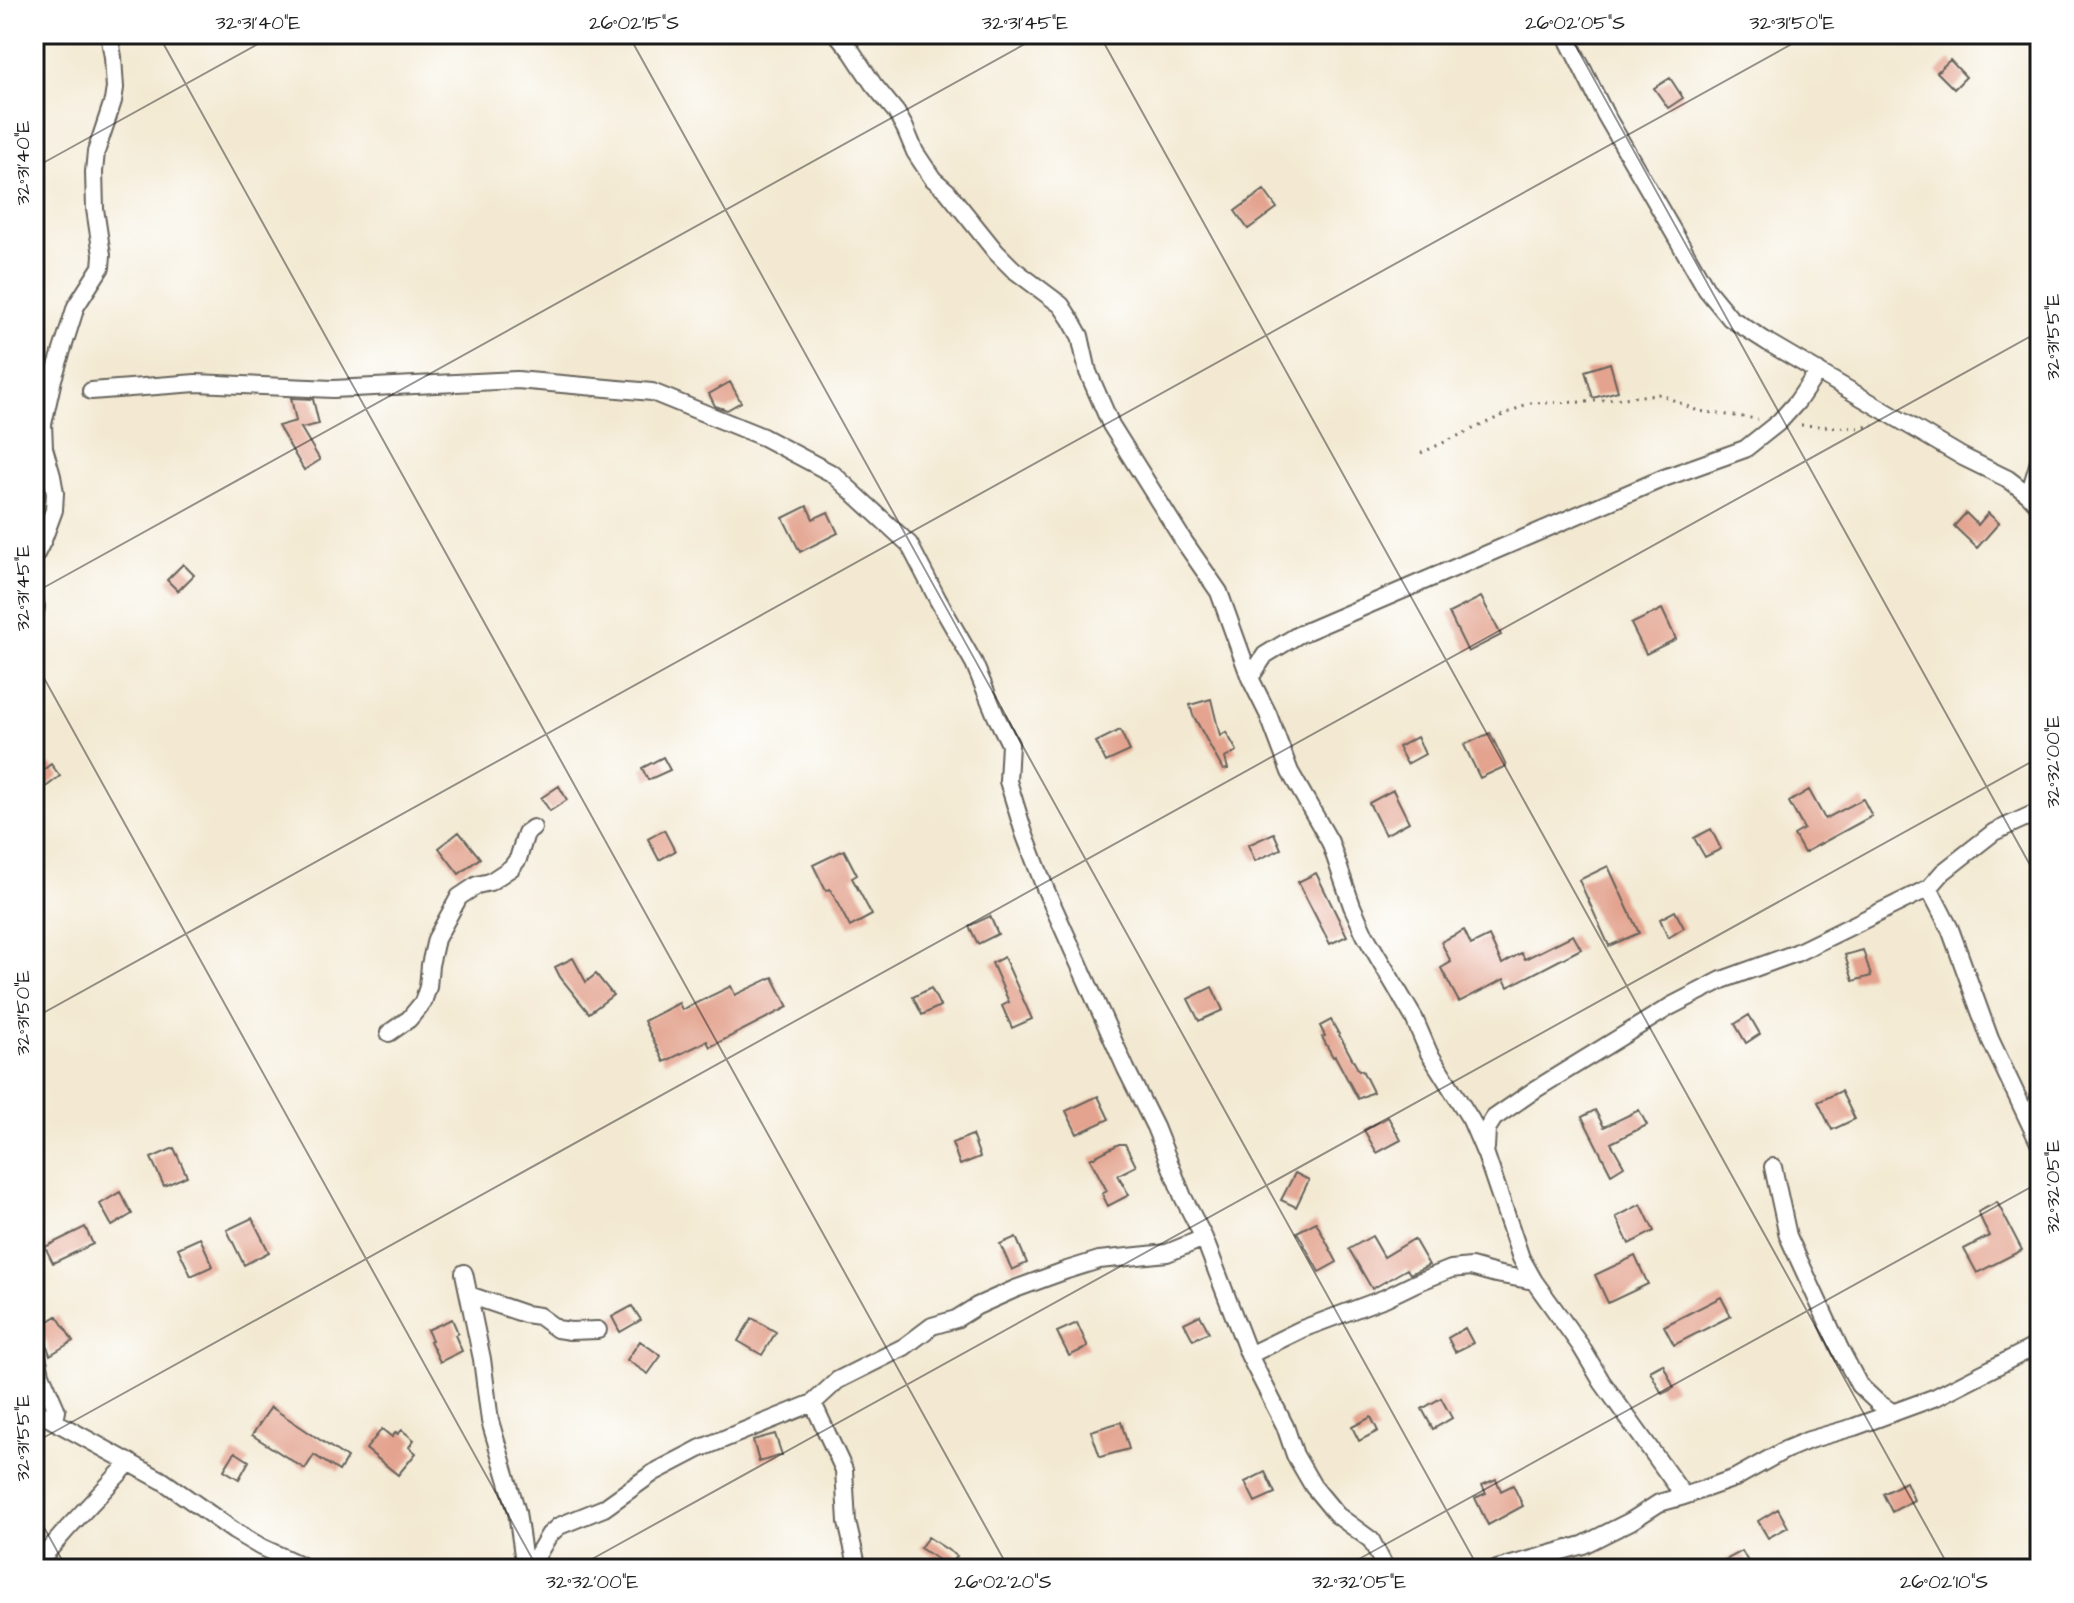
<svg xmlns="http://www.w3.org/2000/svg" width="2074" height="1603" font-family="'Architects Daughter',sans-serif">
<rect width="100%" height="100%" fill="#fff"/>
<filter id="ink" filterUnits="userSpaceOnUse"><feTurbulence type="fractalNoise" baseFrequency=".0125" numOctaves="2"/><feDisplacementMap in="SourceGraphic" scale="16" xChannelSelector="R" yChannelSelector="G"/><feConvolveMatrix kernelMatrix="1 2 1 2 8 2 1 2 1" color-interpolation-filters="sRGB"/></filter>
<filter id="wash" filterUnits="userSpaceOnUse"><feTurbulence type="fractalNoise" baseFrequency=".006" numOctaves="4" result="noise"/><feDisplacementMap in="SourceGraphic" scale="32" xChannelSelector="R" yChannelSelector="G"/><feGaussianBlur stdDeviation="1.8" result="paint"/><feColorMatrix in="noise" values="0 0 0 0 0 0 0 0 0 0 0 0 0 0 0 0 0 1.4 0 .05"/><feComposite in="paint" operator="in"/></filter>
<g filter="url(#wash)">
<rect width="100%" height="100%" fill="#f3e9d2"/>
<g id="blocks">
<path fill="#e3a38e" d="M1950,60l16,17 -12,12 -17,-17z
M1670,78l13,20 -15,10 -14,-20z
M1264,190l13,18 -29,21 -13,-18z
M1610,363l8,28 -25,7 -8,-27z
M730,382l11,20 -14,8 -12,-4 -6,-12z
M291,398l22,1 6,25 -18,4 19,32 -16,10 -26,-44 18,-5z
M807,506l6,13 15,-7 10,21 -38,19 -17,-34z
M1966,513l12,12 10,-12 11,10 -22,25 -23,-22z
M183,564l11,11 -16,16 -11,-11z
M1481,597l20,38 -33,17 -19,-39z
M1662,609l14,30 -30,15 -15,-30z
M1211,699l9,37 6,-4 11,19 -12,7 3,11 -5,1 -30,-55 -3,-10z
M1120,730l10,21 -24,11 -10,-20z
M1490,733l16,33 -26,12 -16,-33z
M1417,737l8,17 -18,10 -9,-17z
M663,757l7,13 -22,10 -6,-12z
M51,764l9,12 -18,14 -8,-9v-4z
M559,786l8,14 -17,11 -9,-13z
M1393,790l16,32 -24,13 -16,-32z
M1809,790l16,29 38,-20 9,17 -68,37 -10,-18 10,-6 -15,-27z
M1711,829l10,20 -16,8 -11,-19z
M664,830l11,21 -16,9 -11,-21z
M459,832l21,26 -21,16 -20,-26z
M1274,833l7,16 -26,12 -7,-16z
M844,850l13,25 -5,3 20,37 -22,12 -20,-38 -4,2 -13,-26z
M1608,866l31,67 -30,13 -30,-66z
M1316,873l31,63 -17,8 -32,-62z
M1675,911l9,17 -16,10 -8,-19z
M990,916l8,18 -20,10 -9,-18z
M1464,930l7,15 18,-9 13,28 19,-11 4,6 48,-24 8,14 -73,38 -4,-8 -45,23 -18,-34 10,-6 -10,-20z
M1863,950l8,26 -18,5 -8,-26z
M1004,957l28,62 -20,9 -10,-22 7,-4 -17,-39z
M573,958l13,24 10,-8 17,21 -24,18 -29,-36 -5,-10z
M773,977l15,30 -78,40 -3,-6 -43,21 -20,-41 35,-18 3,7 49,-24 4,9z
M1212,987l11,23 -24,11 -11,-22z
M931,988l9,18 -18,9 -9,-18z
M1749,1015l11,19 -14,9 -11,-19z
M1331,1020l28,51 3,-1 11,22 -15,7 -23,-43 -2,1 -11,-20 3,-1 -5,-10z
M1841,1091l14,28 -23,11 -14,-28z
M1098,1096l11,23 -32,15 -11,-23z
M1595,1110l9,17 35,-17 8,15 -36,18 13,23 -13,8 -29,-57z
M1388,1117l13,23 -24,13 -13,-23z
M972,1135l8,22 -20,8 -8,-22z
M1119,1144h6l11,22 -18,9 11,20 -21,11 -6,-12 5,-3 -17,-32z
M174,1148l13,28 -23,10 -13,-28z
M1295,1173l14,7 -13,27 -15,-7z
M120,1192l12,22 -20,12 -12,-22z
M1997,1202l25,48 -45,23 -13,-24 25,-13 -11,-24z
M1641,1204l13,27 -25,13 -13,-27z
M252,1218l17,34 -25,13 -17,-35z
M1316,1222l21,40 -18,10 -22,-40z
M85,1227l8,17 -40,19 -8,-16z
M1372,1236l12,21 30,-18 15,26 -19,9 -3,-5 -35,20 -23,-40z
M1016,1237l11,26 -15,7 -12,-26z
M200,1238l13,28 -22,10 -13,-28z
M1635,1256l13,28 -40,19 -13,-28z
M1721,1297l10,19 -57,29 -10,-19z
M632,1306l9,14 -21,12 -8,-15z
M1200,1315l9,17 -16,8 -9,-17z
M57,1316l16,25 -23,14 -7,-21 -8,-4z
M752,1318l24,14 -14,23 -24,-14z
M452,1319l6,14 -3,2 7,16 -22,11 -10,-21 2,-1 -5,-10z
M1077,1323l11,24 -19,9 -12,-24z
M1465,1328l8,15 -18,9 -7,-14z
M640,1341l21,15 -13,18 -21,-14z
M1663,1364l11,24 -12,6 -12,-23z
M1441,1398l11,20 -19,11 -11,-20z
M271,1407l76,51 -8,13 -25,-16 -9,14 -53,-34z
M1371,1417l7,14 -19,10 -7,-14z
M1121,1422l8,27 -29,8 -9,-26z
M382,1429l10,8 4,-5 2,2 4,-4 12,10 -5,7 7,6 -18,22 -32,-26z
M775,1434l7,21 -23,7 -6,-22z
M235,1452l14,9 -10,18 -15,-9z
M1265,1472l10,21 -20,9 -10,-20z
M1496,1479l5,12 12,-6 10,21 -35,19 -13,-27 11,-5 -4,-8z
M1906,1482l8,18 -22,12 -9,-18z
M1778,1509l10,18 -20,11 -10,-17z
M928,1537l29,19 -8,11 -29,-19z
M1742,1551l10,18h-43z"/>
</g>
</g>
<g filter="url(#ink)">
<use href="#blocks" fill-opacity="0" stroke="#67645c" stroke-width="2"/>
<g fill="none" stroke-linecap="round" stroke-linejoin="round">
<defs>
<path id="street" d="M837,34l15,18 21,32 23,28 9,16 10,24 18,27 14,12 49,61 17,17 48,36 10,15 9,16 8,36 23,53 72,115 36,52 31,86 18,36 22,58 40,70 22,64 13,29 49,83 15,35 42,67 15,35 35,103 13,23 46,64 22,37 82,114 51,-18 50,-28 24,-10 45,-13 82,-30 104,-53
M1565,34l40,80 102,176 23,28 39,25 194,114 45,22 21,16 11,12
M91,391l105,-8 137,6 184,-9 135,12 111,45 70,37 76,70 29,56 36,63 22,53 14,28 -2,37 16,52 21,55 81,181 29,58 28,70 21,41 45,117 36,71 10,29 18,31 24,29 34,25 15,29
M2029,495l11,-37
M34,558l9,-18 11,-30 1,-17 -3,-17 -8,-28 -1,-24 10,-45 23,-73 25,-39 1,-12 -7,-46 -1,-37 2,-20 17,-51 2,-13 -2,-31 -4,-23
M34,599l2,8 -2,11
M1250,678l15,-23 33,-20 366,-157 81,-29 34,-27 18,-20 21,-31
M2040,811l-46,21 -51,40 -14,16 21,41 40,110 50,106
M389,1033l20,-14 14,-17 5,-15 2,-22 6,-26 23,-42 18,-12 13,-3 21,-14 7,-9 8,-26 7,-5
M2032,1126l3,-18 5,-13
M1486,1148l1,-19 7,-11 42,-29 135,-83 51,-26 74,-27 133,-65
M1773,1167l15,69 52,113 19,36 18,17 15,10
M464,1273l18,86 8,62 27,91 8,57
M469,1295l56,19 14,2 18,13 13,2 28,-1
M34,1341l7,33 16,37 -2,10
M1249,1355l53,-26 83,-31 31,-15 35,-14 20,-2 25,7 38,7
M813,1403l31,67 3,52 11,47
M34,1410l129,71 71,50 27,16 48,22
M34,1567l33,-38 63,-67
M529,1569l20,-34 10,-9 45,-18 49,-35 46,-24 114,-46 25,-23 66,-33 28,-21 24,-7 21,-13 38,-17 52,-19 32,-10 68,-7 37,-15
M1497,1569l86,-24 48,-24 28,-18 25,-7"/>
</defs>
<use href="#street" stroke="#67645c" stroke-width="20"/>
<path stroke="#67645c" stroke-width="3" stroke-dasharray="2 6" stroke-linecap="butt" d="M1801,425l59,3 13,-3
M1421,453l108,-50 56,-1 75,-8 38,17 60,8"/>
<use href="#street" stroke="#fff" stroke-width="16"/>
</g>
</g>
<path fill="none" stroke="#1c1c1c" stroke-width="2" stroke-opacity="0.45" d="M158,34l851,1535M628,34l851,1535M1099,34l851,1535M1569,34l471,849M34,168l242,-134M34,593l1009,-559M34,660l504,909M34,1018l1776,-984M34,1443l2006,-1112M34,1509l33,60M574,1569l1466,-812M1341,1569l699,-387"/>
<rect width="2074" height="1603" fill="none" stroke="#fff" stroke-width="88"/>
<rect x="44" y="44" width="1986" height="1515" fill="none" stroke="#1c1c1c" stroke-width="3"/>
<g font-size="20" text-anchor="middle" fill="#1c1c1c">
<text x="258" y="29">32°31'40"E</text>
<text x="634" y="29">26°02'15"S</text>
<text x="1025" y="29">32°31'45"E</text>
<text x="1575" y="29">26°02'05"S</text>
<text x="1792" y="29">32°31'50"E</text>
<text transform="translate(22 163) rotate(-90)" y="7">32°31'40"E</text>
<text transform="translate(2052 337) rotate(-90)" y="7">32°31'55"E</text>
<text transform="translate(22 588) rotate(-90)" y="7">32°31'45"E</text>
<text transform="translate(2052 762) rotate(-90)" y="7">32°32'00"E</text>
<text transform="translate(22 1013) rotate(-90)" y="7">32°31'50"E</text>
<text transform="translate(2052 1187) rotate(-90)" y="7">32°32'05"E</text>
<text transform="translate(22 1438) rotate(-90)" y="7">32°31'55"E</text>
<text x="592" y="1588">32°32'00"E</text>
<text x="1003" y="1588">26°02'20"S</text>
<text x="1359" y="1588">32°32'05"E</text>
<text x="1944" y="1588">26°02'10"S</text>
</g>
</svg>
